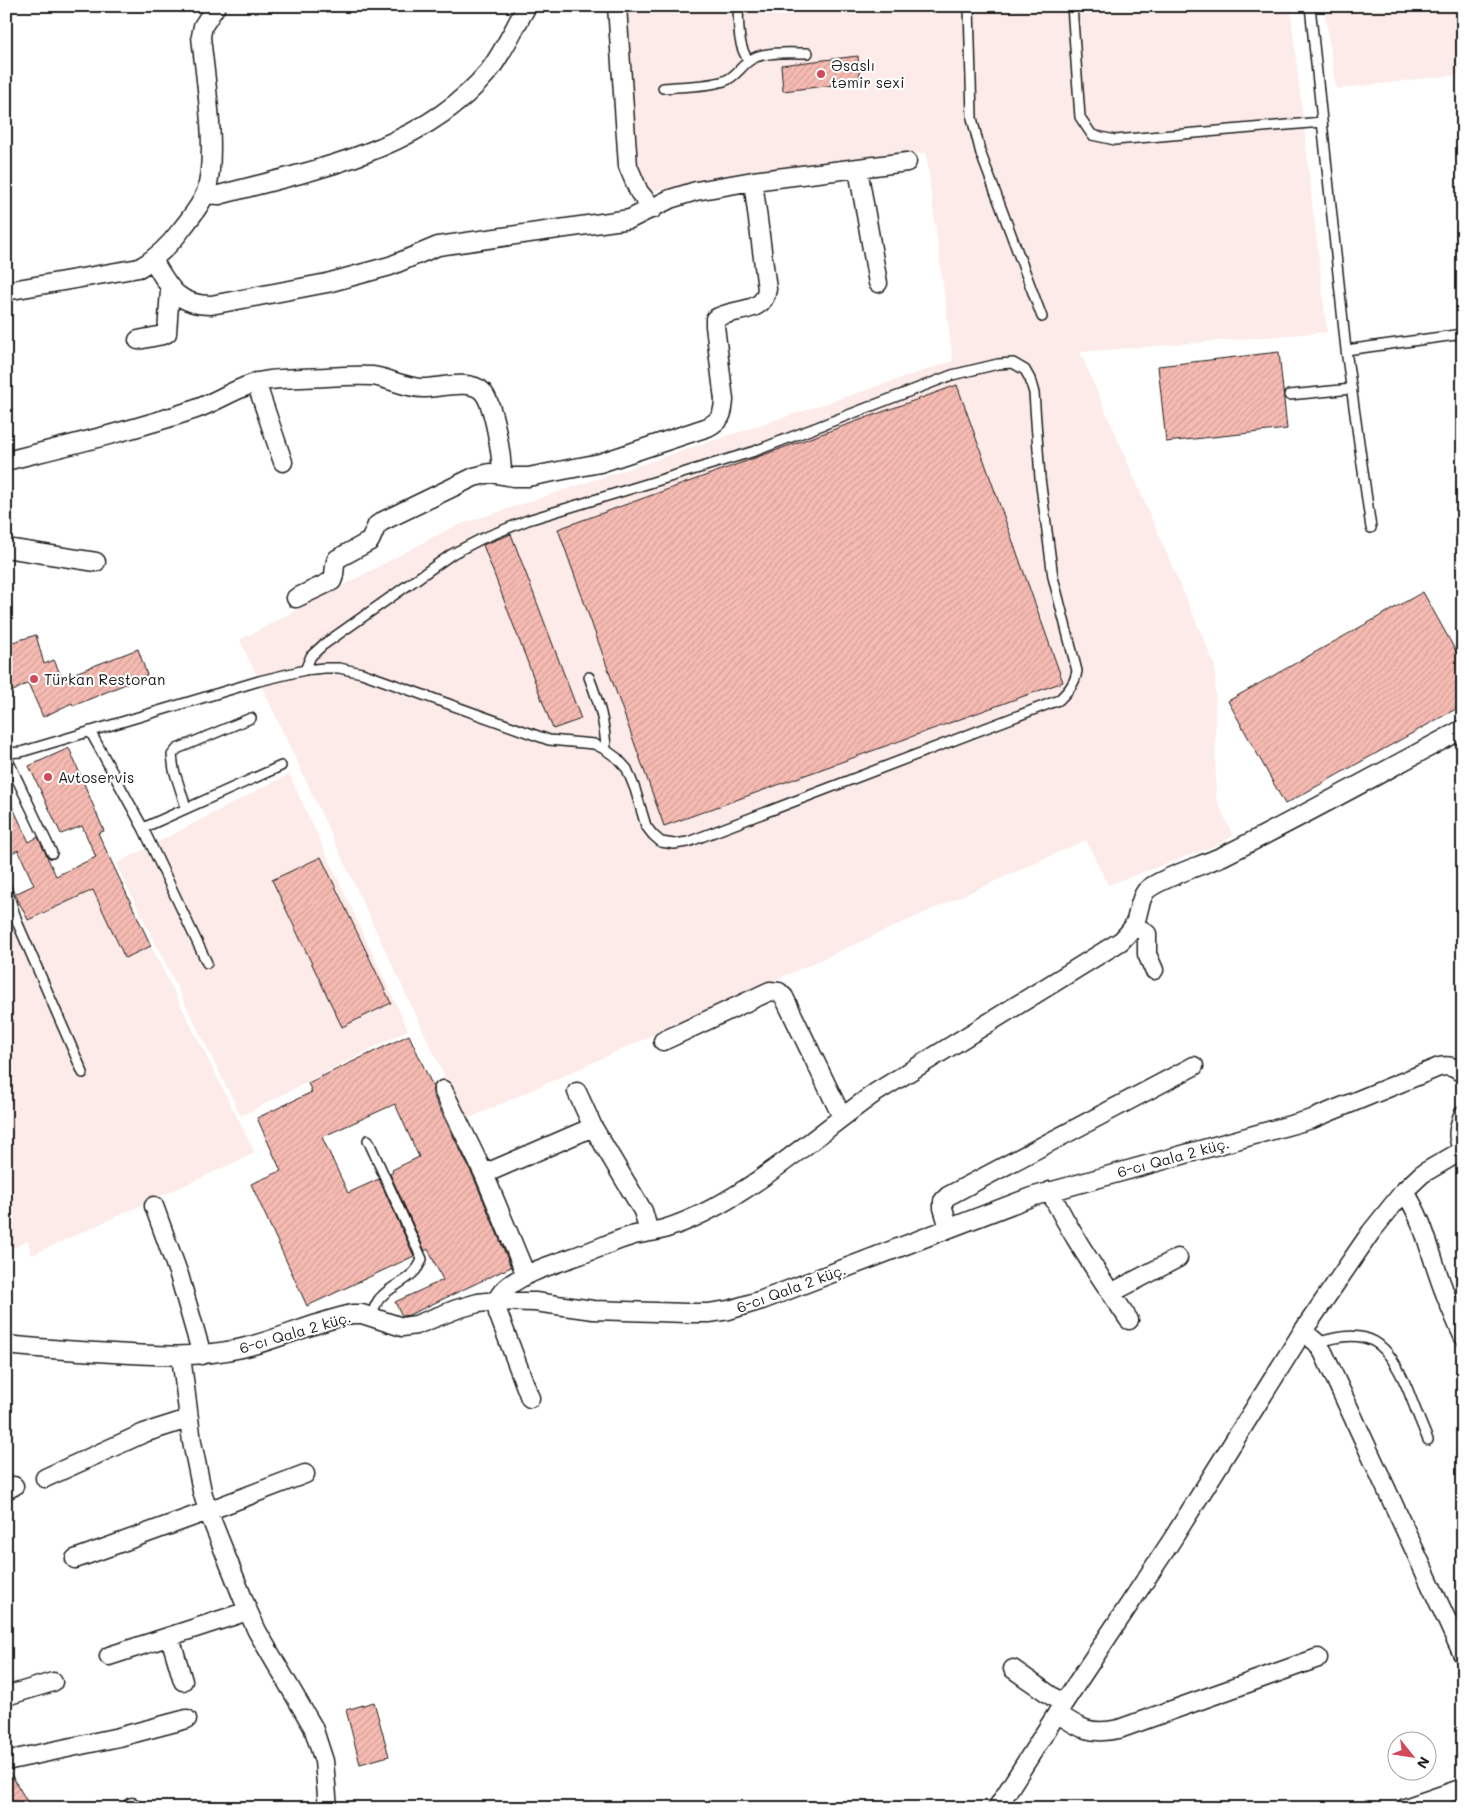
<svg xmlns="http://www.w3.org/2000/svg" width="1469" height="1814" font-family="Mali,sans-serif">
<defs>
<pattern id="building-hatch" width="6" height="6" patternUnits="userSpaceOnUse" patternTransform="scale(1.25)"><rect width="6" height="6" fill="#f6bbb2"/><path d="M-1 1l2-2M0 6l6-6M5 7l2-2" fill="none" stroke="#d2a098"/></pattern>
</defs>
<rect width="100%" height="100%" fill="#fff"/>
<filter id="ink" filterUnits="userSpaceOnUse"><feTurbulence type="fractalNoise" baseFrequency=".02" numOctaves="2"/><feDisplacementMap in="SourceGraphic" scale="10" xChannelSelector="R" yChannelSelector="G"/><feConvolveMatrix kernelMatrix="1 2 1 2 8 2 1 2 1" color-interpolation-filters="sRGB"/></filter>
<g filter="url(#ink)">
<path fill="#fcebe8" d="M627,6h663l37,326 -247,20 135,314 1,132 17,38 -13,8 -112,41 -22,-45 -621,280 -225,-480 213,-113 500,-166 -27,-208 -277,38 -9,-15z
M1324,6h139v68l-127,15z
M289,774l119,256 -167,86 -125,-252z
M93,890l32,68 26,-12 104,207 -223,102 -4,-14 -22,10v-325l1,2 21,-8z"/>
<path fill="url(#building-hatch)" stroke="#1c1c1c" d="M858,56l2,26 -77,9 -2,-26z
M1279,352l8,77 -121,13 -8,-76z
M957,385l106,297 -399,144 -106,-297z
M511,534l70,185 -28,10 -70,-184z
M1423,592l40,72v41l-178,99 -57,-103z
M36,635l8,29 10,-4 8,18 76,-29 9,26 -74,31 -1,-3 -29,14 -15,-34 -22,12v-51z
M69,748l35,83 -6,2 53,113 -26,12 -32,-68 -65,30 -13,-26 19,-9 -16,-35 -8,4 -4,-7v-54l23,49 9,-5 18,39 40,-19 -14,-31 -21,8 -32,-68z
M321,857l70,146 -49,24 -70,-147z
M409,1035l24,52v8l41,83 37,89 -102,48 -7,1 -7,-14 48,-22 -15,-31 -3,2 -35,-77 3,-2 -1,-2 27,-13 -24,-53 -73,33 26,56 31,-14 35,77 -107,50 -56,-122 30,-13 -24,-53 55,-26 -4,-9z
M374,1702l15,54 -29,8 -14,-54z
M6,1771h3l22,37h-25z"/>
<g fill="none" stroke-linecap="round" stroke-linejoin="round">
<defs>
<path id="service" d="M738,6c1,18 -1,40 11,55
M969,6l3,112 9,36 61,163
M1072,6l8,111 12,18 23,5 207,-18
M1310,6l36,344 25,178
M663,88c20,-2 42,-1 61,-7 13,-4 18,-18 30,-23 13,-7 39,-5 54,-5
M1346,350l117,-16
M1289,395l63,-6
M589,677c10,26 16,45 17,73
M90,731l53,97 138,-62
M6,753l15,-1 238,-71 46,-11 19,-2h15l23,5 187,67 45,4 12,6 11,8 10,11 8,20 11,37 7,9 8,7 13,2 14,-2 371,-142c9,-9 16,-16 18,-29l-24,-94 -13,-99 -6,-85 -4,-14 -5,-9 -12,-7 -15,1 -46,11 -197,76 -227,69 -47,19 -29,15 -129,91 -12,11 -6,14
M6,756l46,97
M186,807l-12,-37 -2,-15 5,-6 74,-31
M143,828l64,135
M6,887l12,37 65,149
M368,1140l54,119c-6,19 -27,24 -40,37 -6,5 -8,13 -11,21
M1317,1343c52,-18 71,-1 91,47 6,16 13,33 20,50"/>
<path id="minor" d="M617,6l11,160 11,26 14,17
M858,169l20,114
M205,194l14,1c94,-25 203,-44 269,-123 14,-17 27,-46 39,-66
M153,260c16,27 24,45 58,45l116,-22 63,-17 48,-20 192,-27 40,-20 26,-8 57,-10 154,-19
M6,291l133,-23c18,-10 30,-22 42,-38 9,-12 20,-24 25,-38 12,-39 -1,-114 -5,-156l2,-10 13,-20
M138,340l25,-5 4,-2 3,-43
M256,382l27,80
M6,461c64,-16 128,-31 190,-52 25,-9 47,-26 74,-29 18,-2 37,-2 56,-3 15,-1 31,-2 46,-1 17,2 33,12 51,12 16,0 46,-9 59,3 12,12 20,66 20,84
M6,548l90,14
M296,598l36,-17c4,-7 1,-15 5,-22l33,-18 7,-16 6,-4 91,-44 16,-4 23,4h15l72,-14 108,-36c13,-7 15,-12 16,-27l-9,-74v-7c18,-12 49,-4 52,-30l-14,-108
M1134,924l13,10v20l7,16
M663,1041l107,-50 9,1 5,5 58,120
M443,1090l41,84 42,101
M577,1092l16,35 50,84 6,21
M484,1174l109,-47
M1050,1191c22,46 51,87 79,129
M1404,1191c18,26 24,54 34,83 7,21 16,42 25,62
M154,1206l25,69 23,80
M949,1228l-6,-20v-7l5,-5 246,-130
M1111,1293l67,-35
M1303,1331l14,12 6,9 140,303
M6,1345c36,4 71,6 107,8 45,3 85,5 129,-5 38,-9 73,-26 110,-34h10l40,13 14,-2 41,-16 21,-6 18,-2 39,1 58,8 94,3h22l20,-3 33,-10 269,-103 281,-78 127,-52c10,-2 16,0 24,7
M181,1356l11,86 10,49 6,20 40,100 9,20 56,96 11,34 4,47
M530,1398l-32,-85c-1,-9 -2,-14 4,-21 16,-19 62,-31 86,-40 14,-5 28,-12 43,-16 11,-3 22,-4 33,-7 77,-24 146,-90 211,-136l246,-152c6,-6 11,-11 14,-18 4,-10 4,-23 11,-32 11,-12 61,-27 79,-36 80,-40 159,-84 238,-126
M45,1478l99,-45 44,-14
M6,1490l8,-4
M75,1559l133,-48 97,-37
M170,1637l13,44
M109,1656l139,-45
M1013,1669l50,35
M6,1696l47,-14
M1057,1713c23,16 34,22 62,16l199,-71
M6,1761l113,-24 68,-18
M132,1807l1,1
M997,1808l66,-104 109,-164 131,-209 68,-99 33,-41 18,-17 41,-24c-7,-13 -5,-21 0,-35
M1405,1808l58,-20"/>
</defs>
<use href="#service" stroke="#1c1c1c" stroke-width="12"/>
<use href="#minor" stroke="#1c1c1c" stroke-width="21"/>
<use href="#service" stroke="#fff" stroke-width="9"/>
<use href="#minor" stroke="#fff" stroke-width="18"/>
</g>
</g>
<g fill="#d1495b" stroke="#fff" stroke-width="2">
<circle cx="821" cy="74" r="5"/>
<circle cx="34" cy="679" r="5"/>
<circle cx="48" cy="777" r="5"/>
</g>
<g text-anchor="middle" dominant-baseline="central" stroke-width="4" stroke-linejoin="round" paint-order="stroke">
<g font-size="15" fill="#1c1c1c" stroke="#fff" text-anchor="start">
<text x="831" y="65">Əsaslı<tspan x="831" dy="17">təmir sexi</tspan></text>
<text x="44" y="679">Türkan Restoran</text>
<text x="58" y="777">Avtoservis</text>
</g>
<g font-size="15" fill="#1c1c1c" stroke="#fff">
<text transform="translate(1173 1157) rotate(-15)">6-cı Qala 2 küç.</text>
<text transform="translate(791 1288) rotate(-20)">6-cı Qala 2 küç.</text>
<text transform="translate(295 1332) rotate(-16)">6-cı Qala 2 küç.</text>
</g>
</g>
<rect width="1469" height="1814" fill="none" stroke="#fff" stroke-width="25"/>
<rect x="12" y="12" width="1444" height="1789" fill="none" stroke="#1c1c1c" stroke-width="2" filter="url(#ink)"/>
<g transform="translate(1412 1756) rotate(120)"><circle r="24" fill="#ffffff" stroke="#a4a4a4"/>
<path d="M0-4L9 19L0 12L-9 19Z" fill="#d1495b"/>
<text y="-8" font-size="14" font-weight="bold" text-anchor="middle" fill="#1c1c1c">N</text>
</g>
</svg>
